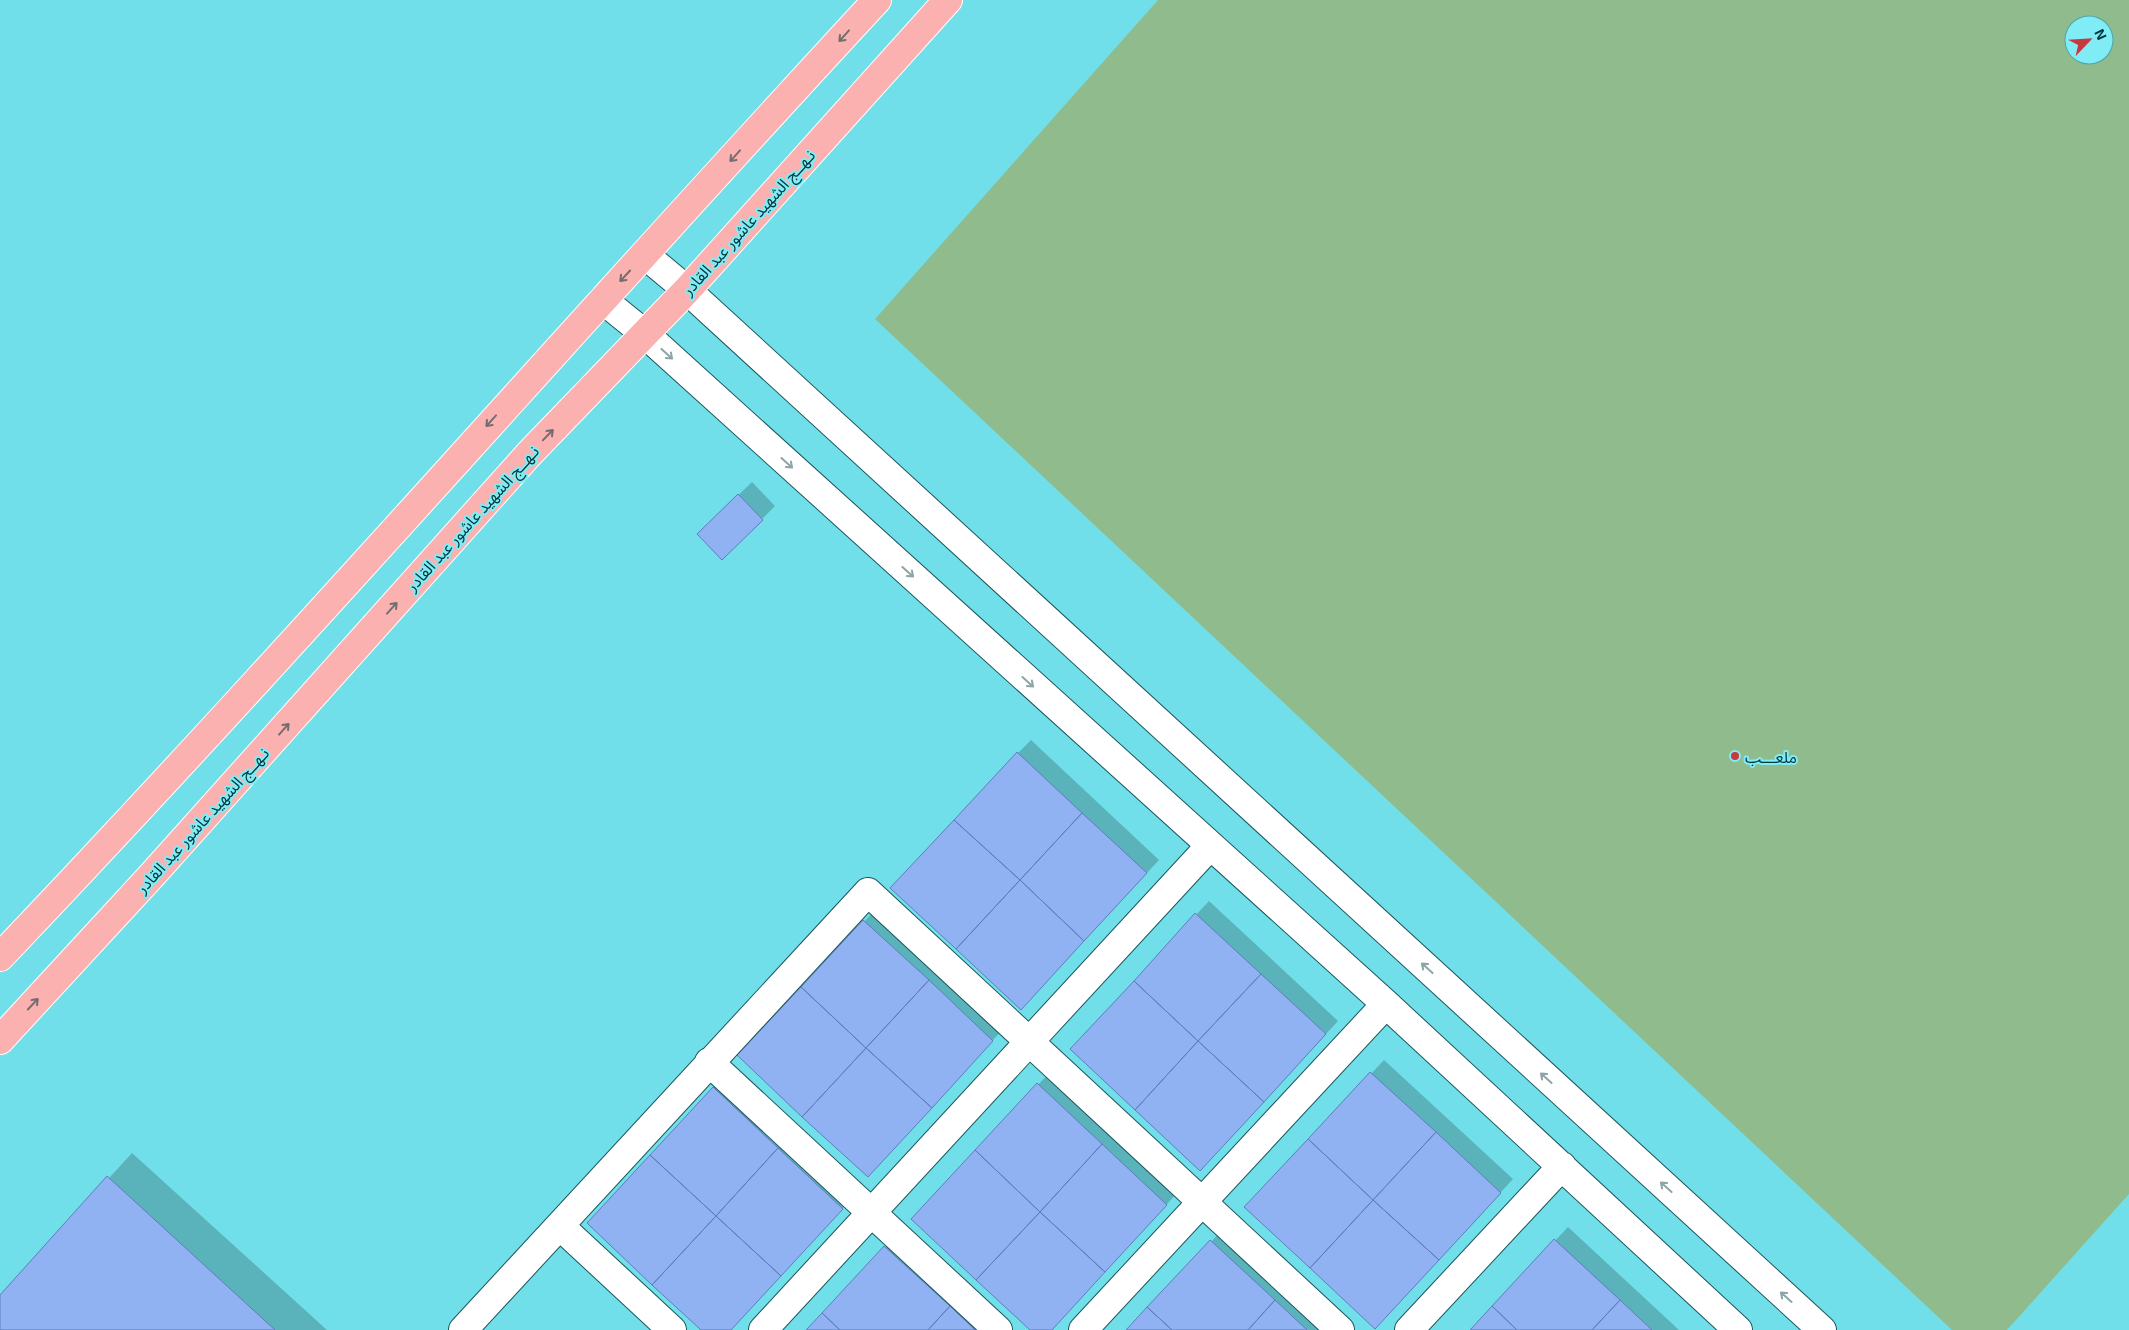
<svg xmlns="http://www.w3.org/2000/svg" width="2129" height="1330" font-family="'Exo 2','Noto Sans Arabic',sans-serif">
<rect width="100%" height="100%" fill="#71dfe9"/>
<path fill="#90bc8d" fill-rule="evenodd" d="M1158,0h971v1194l-122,136h-55l-1077,-1011zM2074,25h30v30h-30z"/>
<path fill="#0003" d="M752,482l23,24 -53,53 -24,-25z
M1031,740l128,120 -125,135 -16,-242z
M1209,901l129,120 -125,135 -142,-107z
M877,908l128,119 -125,136 -141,-108z
M1384,1060l129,119 -125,136 -142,-108z
M1051,1071l128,120 -128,139h-19l-120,-111z
M727,1076l128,119 -125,135h-27l11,-242z
M132,1153l195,177h-327v-33z
M1568,1227l111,103h-207z
M1224,1228l109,102h-205z
M898,1234l103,96h-193z"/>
<path fill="#90b2f3" stroke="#5f7ebc" d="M738,494l25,26 -41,40 -25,-26z
M1017,752l65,61 -62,67 -66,-60z
M1082,813l65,60 -63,68 -64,-61z
M954,820l66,60 -64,69 -66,-61z
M1020,880l64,61 -63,69 -65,-61z
M1195,913l66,61 -63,67 -64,-60z
M863,920l66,60 -63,68 -65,-61z
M1261,974l65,60 -62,68 -66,-61z
M929,980l64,61 -61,67 -66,-60z
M1134,981l64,60 -63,69 -65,-61z
M801,987l65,61 -64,69 -65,-62z
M1198,1041l66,61 -64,69 -65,-61z
M866,1048l66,60 -64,69 -66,-60z
M1370,1072l66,60 -63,68 -65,-61z
M1037,1083l65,61 -62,68 -65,-62z
M713,1087l65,61 -62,68 -66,-61z
M1436,1132l65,61 -62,67 -66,-60z
M1308,1139l65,61 -63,68 -66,-61z
M1102,1144l65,61 -62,67 -65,-60z
M778,1148l65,61 -62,67 -65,-60z
M975,1150l65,62 -64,68 -65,-61z
M650,1155l66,61 -64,69 -65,-62z
M107,1176l168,154h-275v-35z
M1373,1200l66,60 -64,69 -65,-61z
M1040,1212l65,60 -53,58h-22l-54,-50z
M716,1216l65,60 -50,54h-30l-49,-45z
M1554,1239l66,61 -28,30h-75l-25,-24z
M1210,1240l65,60 -27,30h-76l-25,-23z
M884,1246l66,60 -22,24h-88l-18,-17z
M1275,1300l32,30h-59z
M1620,1300l32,30h-60z
M950,1306l25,24h-47z
M1492,1306l25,24h-47z
M1147,1307l25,23h-46z
M822,1313l18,17h-34z"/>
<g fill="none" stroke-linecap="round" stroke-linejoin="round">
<defs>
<path id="minor" d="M645,255l42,35 1135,1040
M603,300l42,34 741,670 352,326
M709,1062l289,268
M560,1226l112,104
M463,1330l405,-438c158,145 314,293 472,438
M763,1330l446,-483
M1083,1330l303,-326
M1409,1330l153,-164"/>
<path id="major" d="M0,957c298,-313 583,-640 877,-957
M0,1040l153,-166 376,-420 158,-164 261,-290"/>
</defs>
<use href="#minor" stroke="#1a565b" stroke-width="30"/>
<use href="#major" stroke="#fff" stroke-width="30"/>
<use href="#minor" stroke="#fff" stroke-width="28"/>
<use href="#major" stroke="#fbb1af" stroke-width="28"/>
</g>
<defs><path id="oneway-shaft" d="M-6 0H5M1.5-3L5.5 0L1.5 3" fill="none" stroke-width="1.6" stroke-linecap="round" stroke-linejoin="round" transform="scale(1.25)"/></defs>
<g stroke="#726e6f">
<use href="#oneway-shaft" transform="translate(844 36) rotate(132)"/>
<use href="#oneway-shaft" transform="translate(735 156) rotate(132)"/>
<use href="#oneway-shaft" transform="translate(625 276) rotate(133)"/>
<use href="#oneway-shaft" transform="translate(491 421) rotate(132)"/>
<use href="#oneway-shaft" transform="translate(548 435) rotate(-46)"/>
<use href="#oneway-shaft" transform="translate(392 608) rotate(-48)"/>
<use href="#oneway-shaft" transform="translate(284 729) rotate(-48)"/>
<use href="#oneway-shaft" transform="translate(33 1004) rotate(-47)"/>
</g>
<g stroke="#8da5a7">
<use href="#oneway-shaft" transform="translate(667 354) rotate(42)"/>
<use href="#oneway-shaft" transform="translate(787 463) rotate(42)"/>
<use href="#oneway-shaft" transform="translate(908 572) rotate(42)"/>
<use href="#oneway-shaft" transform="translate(1028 682) rotate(42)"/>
<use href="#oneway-shaft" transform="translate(1427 968) rotate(-138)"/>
<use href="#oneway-shaft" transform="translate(1546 1078) rotate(-138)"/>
<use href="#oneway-shaft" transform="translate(1666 1187) rotate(-138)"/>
<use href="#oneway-shaft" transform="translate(1786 1297) rotate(-138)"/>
</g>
<circle fill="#c8383e" stroke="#7fecf6" stroke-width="2" cx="1735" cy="756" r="5"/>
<g text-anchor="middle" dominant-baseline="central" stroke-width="4" stroke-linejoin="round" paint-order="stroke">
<g font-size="16" fill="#02373b" stroke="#7fecf6">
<text transform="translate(748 222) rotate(-48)">نـهــج الشهيد عاشور عبد القادر</text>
<text transform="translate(472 518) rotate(-48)">نـهــج الشهيد عاشور عبد القادر</text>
<text transform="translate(202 820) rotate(-48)">نـهــج الشهيد عاشور عبد القادر</text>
</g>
<g font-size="16" fill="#02373b" stroke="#7fecf6" text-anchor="start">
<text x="1745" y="756">ملعـــب</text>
</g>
</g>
<g transform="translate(2089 40) rotate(65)"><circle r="24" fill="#7fecf6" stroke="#4da4ab"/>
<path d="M0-4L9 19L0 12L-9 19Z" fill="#c8383e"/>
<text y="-8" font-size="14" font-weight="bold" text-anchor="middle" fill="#02373b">N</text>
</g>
</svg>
